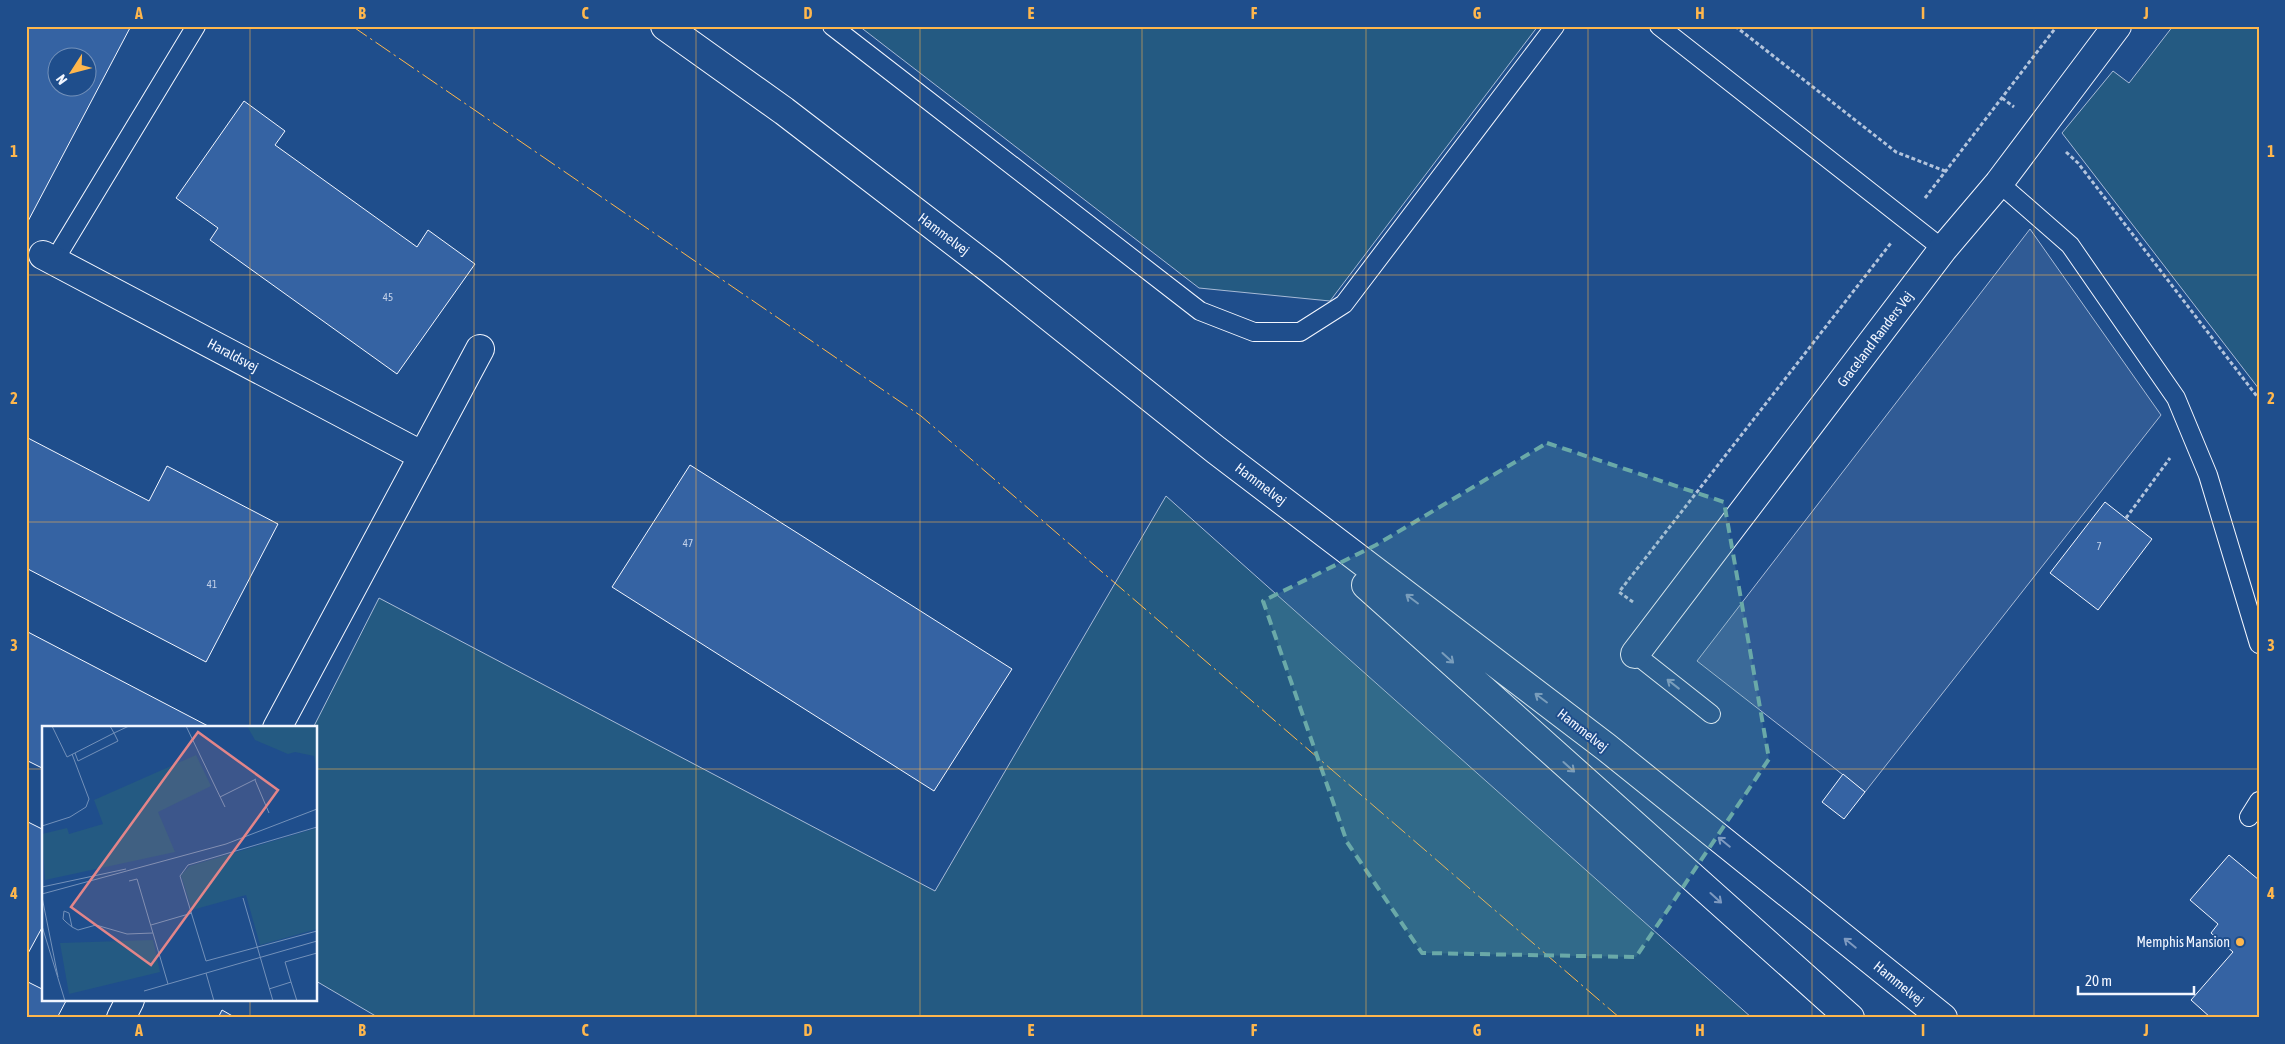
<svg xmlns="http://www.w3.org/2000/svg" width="2285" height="1044" font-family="'Asap Condensed',sans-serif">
<rect width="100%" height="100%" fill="#1f4e8c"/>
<path fill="#245a82" stroke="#a8bbd7" d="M859,26h679l-208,275 -131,-13z
M2173,26h86v363l-197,-256 51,-62 16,12z
M1166,496l586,522h-1373l-63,-37v-253h-3l66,-130 556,293z"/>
<path fill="#305b95" stroke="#a8bbd7" d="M2030,229l131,186 -296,377 -168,-131z"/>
<path fill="#3563a3" stroke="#f2f6ff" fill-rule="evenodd" d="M26,26h105l-105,199zM58,58h30v30h-30z
M244,101l41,30 -10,14 142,102 11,-17 47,34 -78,110 -187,-134 8,-12 -42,-30z
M26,437l123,64 18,-35 111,58 -72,138 -180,-94z
M690,465l322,204 -78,122 -322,-204z
M2105,502l47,37 -54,71 -48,-37z
M26,631l182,95 -1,2h-163v41l-18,-9z
M1843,774l22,18 -21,27 -22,-17z
M26,821l18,9v94l-18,33z
M2229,855l30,25v138h-48l-20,-18 42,-48 -22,-19 7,-9 -28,-24z
M26,981l18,9v10l22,1 -9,17h-31z
M222,1010l14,8h-18z"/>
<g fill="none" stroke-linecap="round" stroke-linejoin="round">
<defs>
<path id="lane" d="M832,26l368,285 54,21h46l44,-28 211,-278
M1659,26l284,223
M1999,183l71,62 106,153 32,77 51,169
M54,261l142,-235
M1635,654l76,60
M2249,817l10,-16"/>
<path id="street" d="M43,255l380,201
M1635,654l308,-405 56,-66 118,-157
M277,728l203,-379
M121,1018l9,-18"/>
<path id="highway" d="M665,26l119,85 207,159 225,180 390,297 337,271
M1366,585l484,433"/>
</defs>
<use href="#lane" stroke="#f2f6ff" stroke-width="20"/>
<use href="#street" stroke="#f2f6ff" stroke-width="30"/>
<use href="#highway" stroke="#f2f6ff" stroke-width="30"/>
<path stroke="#b3c4dc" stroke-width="3" stroke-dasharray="4 2.5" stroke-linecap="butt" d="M1735,26l161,126 49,19
M2002,98l12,9
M2066,152l12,11 181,236
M1925,198l132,-172
M2126,518l44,-60
M1633,602l-14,-10 272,-349"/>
<use href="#lane" stroke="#1f4e8c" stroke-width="18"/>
<use href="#street" stroke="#1f4e8c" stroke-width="28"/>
<use href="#highway" stroke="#1f4e8c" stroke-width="28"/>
<path stroke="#ffb74d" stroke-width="1" stroke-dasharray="18 4 2.5 4" stroke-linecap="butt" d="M352,26l569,390 699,602"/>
</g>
<defs><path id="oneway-shaft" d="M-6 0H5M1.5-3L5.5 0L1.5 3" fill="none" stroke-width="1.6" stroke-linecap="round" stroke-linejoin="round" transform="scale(1.25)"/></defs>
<g stroke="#7e9ac0">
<use href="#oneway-shaft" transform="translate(1412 599) rotate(-143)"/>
<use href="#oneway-shaft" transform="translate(1448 658) rotate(42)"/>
<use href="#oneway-shaft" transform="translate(1673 684) rotate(-142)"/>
<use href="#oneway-shaft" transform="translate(1541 698) rotate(-143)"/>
<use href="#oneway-shaft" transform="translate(1569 767) rotate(42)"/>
<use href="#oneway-shaft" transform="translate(1724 842) rotate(-141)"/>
<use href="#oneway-shaft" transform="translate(1716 898) rotate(42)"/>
<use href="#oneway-shaft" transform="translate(1850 943) rotate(-141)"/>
</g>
<path fill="#6aa9a8" fill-opacity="0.2" stroke="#6aa9a8" stroke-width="4" stroke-dasharray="10 6" stroke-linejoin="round" d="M1547,443l177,59 45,257 -133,198 -214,-4 -75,-111 -84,-241 113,-56z"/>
<path fill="none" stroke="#ffb74d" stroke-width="1" stroke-opacity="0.55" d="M250,26v702M474,26v992M696,26v992M920,26v992M1142,26v992M1366,26v992M1588,26v992M1812,26v992M2034,26v992M26,275h2233M26,522h2233M26,769h18M316,769h1943M250,1000v18"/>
<circle fill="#ffb74d" stroke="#1f4e8c" stroke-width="2" cx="2240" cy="942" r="5"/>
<g text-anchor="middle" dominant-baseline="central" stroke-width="4" stroke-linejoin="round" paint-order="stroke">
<g font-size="11" fill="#c3d1e8">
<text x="388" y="297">45</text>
<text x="688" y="543">47</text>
<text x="2099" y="546">7</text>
<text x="212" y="584">41</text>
</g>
<g font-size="14" fill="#f2f6ff" stroke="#1f4e8c">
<text transform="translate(944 234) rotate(37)">Hammelvej</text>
<text transform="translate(1875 339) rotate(-53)">Graceland Randers Vej</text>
<text transform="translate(233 355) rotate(28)">Haraldsvej</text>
<text transform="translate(1261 484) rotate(37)">Hammelvej</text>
<text transform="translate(1583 730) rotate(38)">Hammelvej</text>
<text transform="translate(1899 983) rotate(39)">Hammelvej</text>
</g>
<g font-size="14" fill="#f2f6ff" stroke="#1f4e8c" text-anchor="end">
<text x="2230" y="942">Memphis Mansion</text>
</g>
</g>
<g transform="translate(42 726)">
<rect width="275" height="275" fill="#1f4e8c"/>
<path d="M205,0h70v43l-3,-13 -19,-4 -7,2 -33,-14zM154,29l15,31 -53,26 17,40 -130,28 -3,-46 25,-6 2,6 34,-10 -9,-24zM275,102v101l-57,16 -14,-50 -54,15 -11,-35 9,-9zM111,214l7,32 -91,22 -9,-51z" fill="#245a82"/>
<path fill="none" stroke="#7391ba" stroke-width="1" d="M10,0l15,31 47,-24 4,8 -40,20 -3,-8M68,0l4,7 15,-7M144,0l39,81M213,54l14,33M178,71l36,-18M0,100l28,-9 16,-10 3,-8 -17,-45M275,101l-129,38 -8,11 26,85 111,-30M87,155l8,-2 31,105M0,161l84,-18M0,168l184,-50 91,-35M0,171l16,80M201,172l30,103M109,199l41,-12M0,200l23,75M30,201l-3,-14 -5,-2 -1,8 3,3 6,5 6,3 18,-5 31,9 26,-1M164,247l8,28M249,256l6,19M227,263l22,-7 -6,-20 32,-9M102,265l173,-50"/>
<path fill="#e38589" fill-opacity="0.15" stroke="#e38589" stroke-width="2.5" d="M156,6l80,58 -127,175 -80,-58z"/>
<rect width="275" height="275" fill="none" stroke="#f2f6ff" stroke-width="2.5"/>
</g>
<rect width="2285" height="1044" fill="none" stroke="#1f4e8c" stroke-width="55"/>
<g transform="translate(72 72) rotate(234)"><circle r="24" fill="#1f4e8c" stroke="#7391ba"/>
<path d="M0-4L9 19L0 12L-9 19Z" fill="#ffb74d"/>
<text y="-8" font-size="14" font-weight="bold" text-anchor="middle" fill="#f2f6ff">N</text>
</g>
<path d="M2078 986v8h116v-8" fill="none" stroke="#f2f6ff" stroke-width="2.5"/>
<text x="2085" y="986" font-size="15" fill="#f2f6ff" stroke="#1f4e8c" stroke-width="4" paint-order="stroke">20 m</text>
<rect x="28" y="28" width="2230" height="988" fill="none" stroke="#ffb74d" stroke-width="2"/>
<g font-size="16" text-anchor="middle" font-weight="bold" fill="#ffb74d">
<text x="139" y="19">A</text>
<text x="362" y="19">B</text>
<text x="585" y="19">C</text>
<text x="808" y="19">D</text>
<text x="1031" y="19">E</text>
<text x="1254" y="19">F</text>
<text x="1477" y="19">G</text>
<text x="1700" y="19">H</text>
<text x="1923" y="19">I</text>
<text x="2146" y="19">J</text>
<text x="14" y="157">1</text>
<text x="2271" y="157">1</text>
<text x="14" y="404">2</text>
<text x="2271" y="404">2</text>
<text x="14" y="651">3</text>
<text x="2271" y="651">3</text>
<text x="14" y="899">4</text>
<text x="2271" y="899">4</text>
<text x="139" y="1036">A</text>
<text x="362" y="1036">B</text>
<text x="585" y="1036">C</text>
<text x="808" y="1036">D</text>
<text x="1031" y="1036">E</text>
<text x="1254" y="1036">F</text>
<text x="1477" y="1036">G</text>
<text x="1700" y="1036">H</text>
<text x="1923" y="1036">I</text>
<text x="2146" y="1036">J</text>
</g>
</svg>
